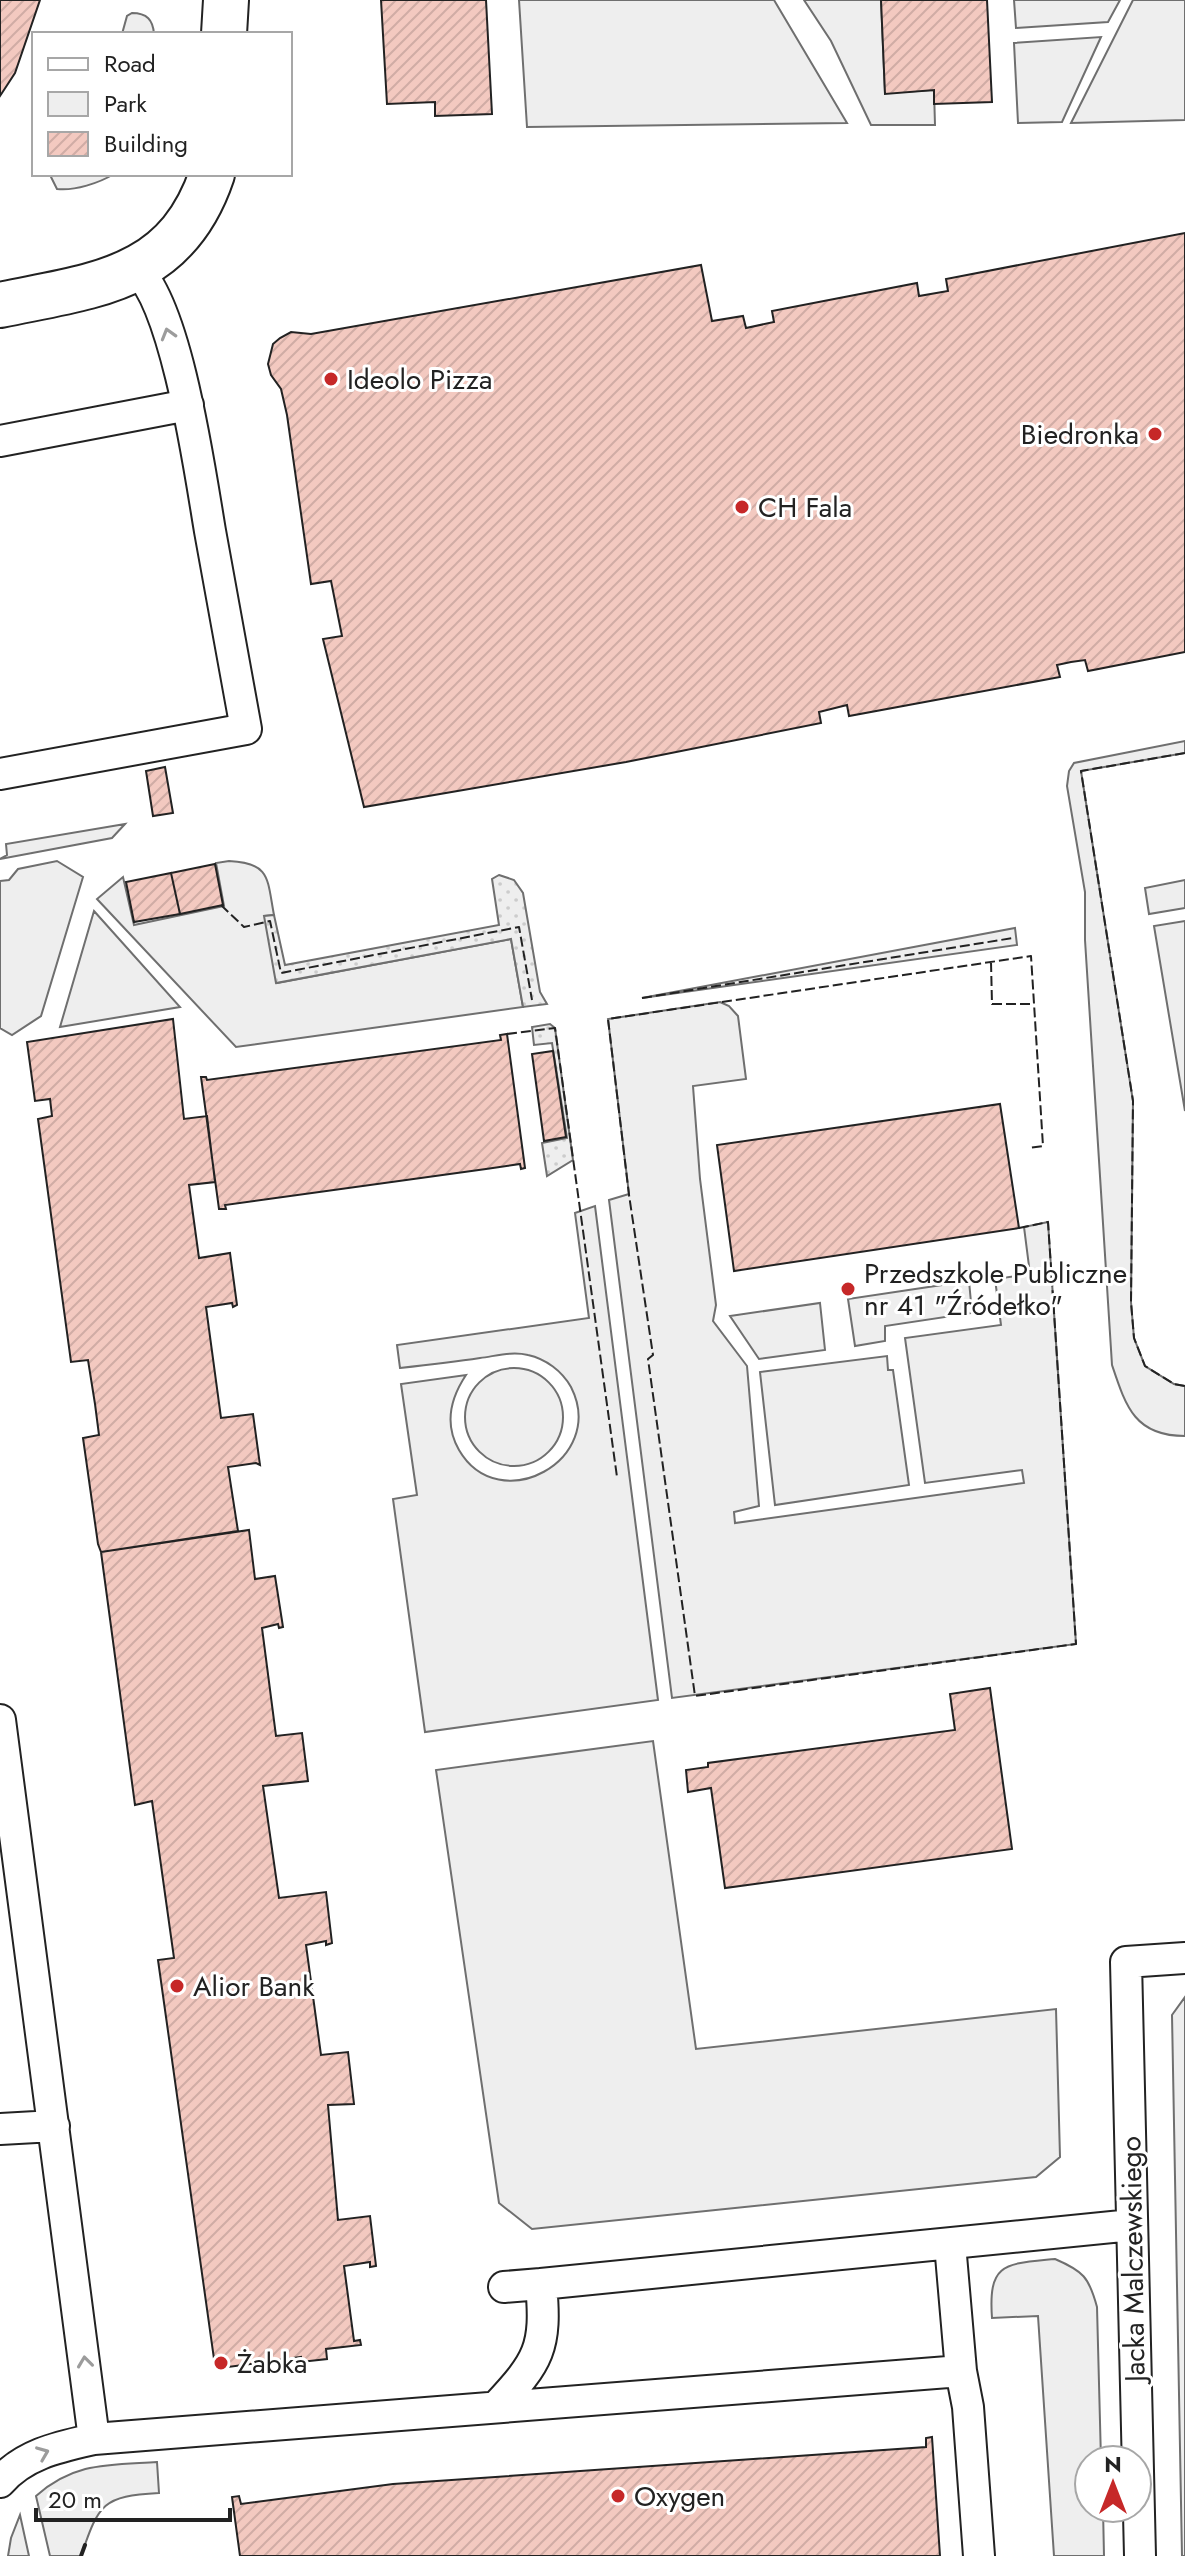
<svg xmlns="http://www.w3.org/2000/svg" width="1185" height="2556" font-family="Jost,sans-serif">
<defs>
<pattern id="garden-dots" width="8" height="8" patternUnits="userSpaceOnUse" patternTransform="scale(2)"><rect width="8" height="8" fill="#eee"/><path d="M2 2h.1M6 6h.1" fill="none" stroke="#ccc" stroke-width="1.8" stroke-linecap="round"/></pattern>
<pattern id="building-hatch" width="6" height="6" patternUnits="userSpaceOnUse" patternTransform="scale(2)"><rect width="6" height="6" fill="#f3c9c0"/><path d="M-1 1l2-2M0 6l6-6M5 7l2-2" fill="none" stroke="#d0aca5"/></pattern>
</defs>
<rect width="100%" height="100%" fill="#fff"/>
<path fill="#eee" stroke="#6f6f6f" stroke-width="2" d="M519,0h255l73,123 -320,4z
M804,0h77l4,93 49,-3 1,35h-64l-40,-84z
M1014,0h106l-12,22 -92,6z
M1133,0h52v120l-114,3z
M132,13c15,0 21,7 22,21h-32l5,-18z
M1101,37l-39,85 -44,1 -4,-80z
M114,174c-15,9 -39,17 -57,15l-7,-14z
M1185,741v12l-104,18 52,330 -2,201 3,36 11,28 29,18 11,2v50c-50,0 -59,-29 -73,-71l-27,-425v-48l-18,-106 2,-15 5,-8z
M125,824l-13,14 -112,21 7,-4 -1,-11z
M57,861l26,16 -42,139 -29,19 -12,-7v-147l9,-1 9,-11z
M229,861c42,2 38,18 45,54l-9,1 12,67 234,-44 12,68 -287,40 -139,-148 26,-22 11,48 90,-19 -8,-43z
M1185,880v28l-36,6 -4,-26z
M94,911l86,96 -120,20z
M1185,921v190l-31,-185z
M1015,928l2,17 -375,53z
M720,1002l9,4 9,10 8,63 -53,7 7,93 16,126 -3,16 34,45 12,140 -25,6 1,11 289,-40 -2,-13 -97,13 -20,-145 96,-13 -6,-46 35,-5 -6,-47 24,-5 28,422 -404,54 -63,-498 20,-6 -21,-175z
M595,1206l63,494 -233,32 -32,-233 24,-4 -16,-111 65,-9c-16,24 -22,49 -7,75 40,69 149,10 112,-63 -9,-16 -25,-28 -43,-32 -16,-4 -32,1 -48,3 -27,4 -53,7 -80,10l-3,-23 192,-27 -14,-105z
M969,1281l3,32 -87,13v15l-30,5 -7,-47z
M820,1303l5,47 -66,9 -29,-43z
M887,1356l1,14h5l16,115 -134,20 -15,-133z
M465 1417a49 49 0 1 1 98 0a49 49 0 1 1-98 0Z
M653,1741l43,308 360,-40 4,148 -24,20 -504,52 -33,-26 -63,-433z
M1185,1997v559h-3l-10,-541z
M1055,2259c28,12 34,18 42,48l4,153h-12v48h14l1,48h-50l-16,-240 -46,2c-4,-56 13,-54 63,-59z
M157,2462l2,31c-56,3 -60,10 -78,63h-31l-14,-60c38,-34 73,-31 121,-34z
M20,2515l9,41h-21l3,-18z"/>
<path fill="url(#garden-dots)" stroke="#6f6f6f" stroke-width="2" d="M499,875l15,5 9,13 17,99 7,12 -24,3 -12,-68 -235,44 -12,-67 10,-1 11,50 214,-40 -7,-46z
M550,1024l5,4 18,132 -26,16 -5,-33 25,-5 -15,-95 -18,2 -2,-18z"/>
<path fill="url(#building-hatch)" stroke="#222" stroke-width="2" d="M0,0h40l-25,73 -15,23z
M381,0h105l6,114 -57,2v-14l-48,2z
M881,0h106l5,102 -58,2v-14l-49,4z
M1185,233v419l-97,19 -3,-11 -14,2 -14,3 3,12 -211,39 -2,-11 -28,7 2,11 -195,39 -262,45 -41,-168 19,-3 -11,-55 -20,3 -24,-169 -6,-26 -10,-14 -3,-11 5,-20 7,-6 11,-6 20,2 390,-69 11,56 31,-5 3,12 28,-6 -2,-11 145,-28 2,13 29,-5 -2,-12z
M165,767l8,46 -20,3 -7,-45z
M215,864l8,41 -43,9 -9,-41z
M171,873l9,41 -46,8 -8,-40z
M173,1019l11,100 23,-3 8,66 -26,3 10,73 31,-5 7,52 -4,2 -1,-4 -26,4 15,111 32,-4 7,51 -4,-2 -28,4 10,64 -137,21 -3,-8 -15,-106 16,-3 -4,-31 -7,-44 -17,2 -33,-243 14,-3 -2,-17 -15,2 -8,-59z
M507,1034l18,134 -4,1 -1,-5 -34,5 -261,36 1,4h-7l-18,-132h5l1,3 294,-40 -1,-5z
M553,1051l13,86 -22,4 -12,-87z
M1000,1104l19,124 -285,43 -17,-126z
M249,1530l6,49 20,-3 8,51 -4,1 -1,-4 -16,4 14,108 26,-3 6,48 -45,5 16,112 47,-6 6,51 -6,2v-4l-20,4 15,110 27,-3 6,52 -26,1 10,115 32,-4 6,50 -6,1v-5l-26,4 10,75 6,-1 1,5 -35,4 1,10 -26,3v-5l-73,10 -14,-8 -56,-399 16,-2 -22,-157 -17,4 -34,-253z
M990,1688l22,161 -287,39 -14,-100 -23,4 -2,-22 22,-3v-4l247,-33 -5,-36z
M932,2437l8,119h-700l-8,-59 7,-1 2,8 152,-20 533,-37v-9z"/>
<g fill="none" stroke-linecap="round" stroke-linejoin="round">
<defs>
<path id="service" d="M0,441l188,-36
M0,774l246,-45c-12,-66 -24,-132 -36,-198 -10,-59 -33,-225 -74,-262
M0,1720l94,719
M0,2129l54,-3
M504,2287l37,-3
M961,2371l7,36 11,149
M496,2407c43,-46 51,-59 45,-123l591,-59
M0,2482c24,-28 59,-35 94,-43l867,-68 -11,-127
M1140,2556l-14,-594 59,-4"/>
<path id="minor" d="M224,34l2,-34
M0,305c95,-20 176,-24 212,-131"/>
</defs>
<use href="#service" stroke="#222" stroke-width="34"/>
<use href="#minor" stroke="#222" stroke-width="48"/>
<use href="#service" stroke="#fff" stroke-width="30"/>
<use href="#minor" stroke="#fff" stroke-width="44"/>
<path stroke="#222" stroke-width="2" stroke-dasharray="10 4" stroke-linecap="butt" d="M1185,753l-104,18 52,330 -2,201 3,36 11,28 29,18 11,2
M221,905l23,22 26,-6 11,52 238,-46 13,73
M991,962l1,42h42
M642,998l371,-60
M507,1034l48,-6 62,449
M1019,1228l29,-6 28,422 -381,52 -47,-337 5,-4 -24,-160 -21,-176 423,-63 12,190 -14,2"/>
<path stroke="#222" stroke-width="4" d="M81,2556l4,-11"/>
</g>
<defs><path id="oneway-chevron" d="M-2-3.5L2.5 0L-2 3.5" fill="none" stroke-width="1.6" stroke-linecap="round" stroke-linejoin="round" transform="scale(2)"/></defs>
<g stroke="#9c9c9c">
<use href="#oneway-chevron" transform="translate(168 334) rotate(-106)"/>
<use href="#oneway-chevron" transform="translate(85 2362) rotate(-97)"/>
<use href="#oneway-chevron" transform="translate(43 2453) rotate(-22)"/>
</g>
<g fill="#c62828" stroke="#fff" stroke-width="3">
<circle cx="331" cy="379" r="8"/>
<circle cx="1155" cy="434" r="8"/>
<circle cx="742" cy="507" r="8"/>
<circle cx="848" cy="1289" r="8"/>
<circle cx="177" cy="1986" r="8"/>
<circle cx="221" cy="2363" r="8"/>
<circle cx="618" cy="2496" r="8"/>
</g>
<g text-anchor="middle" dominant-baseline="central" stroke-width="6" stroke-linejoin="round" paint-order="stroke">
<g font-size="28" fill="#222" stroke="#fff" text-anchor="start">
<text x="347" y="379">Ideolo Pizza</text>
<text x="1139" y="434" text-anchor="end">Biedronka</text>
<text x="758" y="507">CH Fala</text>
<text x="864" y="1273">Przedszkole Publiczne<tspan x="864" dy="32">nr 41 "Źródełko"</tspan></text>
<text x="193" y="1986">Alior Bank</text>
<text x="237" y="2363">Żabka</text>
<text x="634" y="2496">Oxygen</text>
</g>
<g font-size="28" fill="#222" stroke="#fff">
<text transform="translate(1133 2259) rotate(-91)">Jacka Malczewskiego</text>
</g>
</g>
<rect x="32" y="32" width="260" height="144" fill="#ffffff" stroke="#a7a7a7" stroke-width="2"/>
<rect x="48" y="58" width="40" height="12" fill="#ffffff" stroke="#a7a7a7" stroke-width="2"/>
<text x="104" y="72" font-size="24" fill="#222222">Road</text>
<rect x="48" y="92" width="40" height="24" fill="#eeeeee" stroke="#a7a7a7" stroke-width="2"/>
<text x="104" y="112" font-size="24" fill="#222222">Park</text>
<rect x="48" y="132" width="40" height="24" fill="url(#building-hatch)" stroke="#a7a7a7" stroke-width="2"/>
<text x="104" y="152" font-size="24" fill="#222222">Building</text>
<g transform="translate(1113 2484)"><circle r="38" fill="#ffffff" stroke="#a7a7a7" stroke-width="2"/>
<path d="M0-6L14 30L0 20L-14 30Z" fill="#c62828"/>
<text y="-12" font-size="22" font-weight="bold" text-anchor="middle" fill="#222222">N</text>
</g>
<path d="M36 2508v12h194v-12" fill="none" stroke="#222222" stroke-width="4"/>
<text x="48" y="2508" font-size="24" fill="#222222" stroke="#ffffff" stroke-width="6" paint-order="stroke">20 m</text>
</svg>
